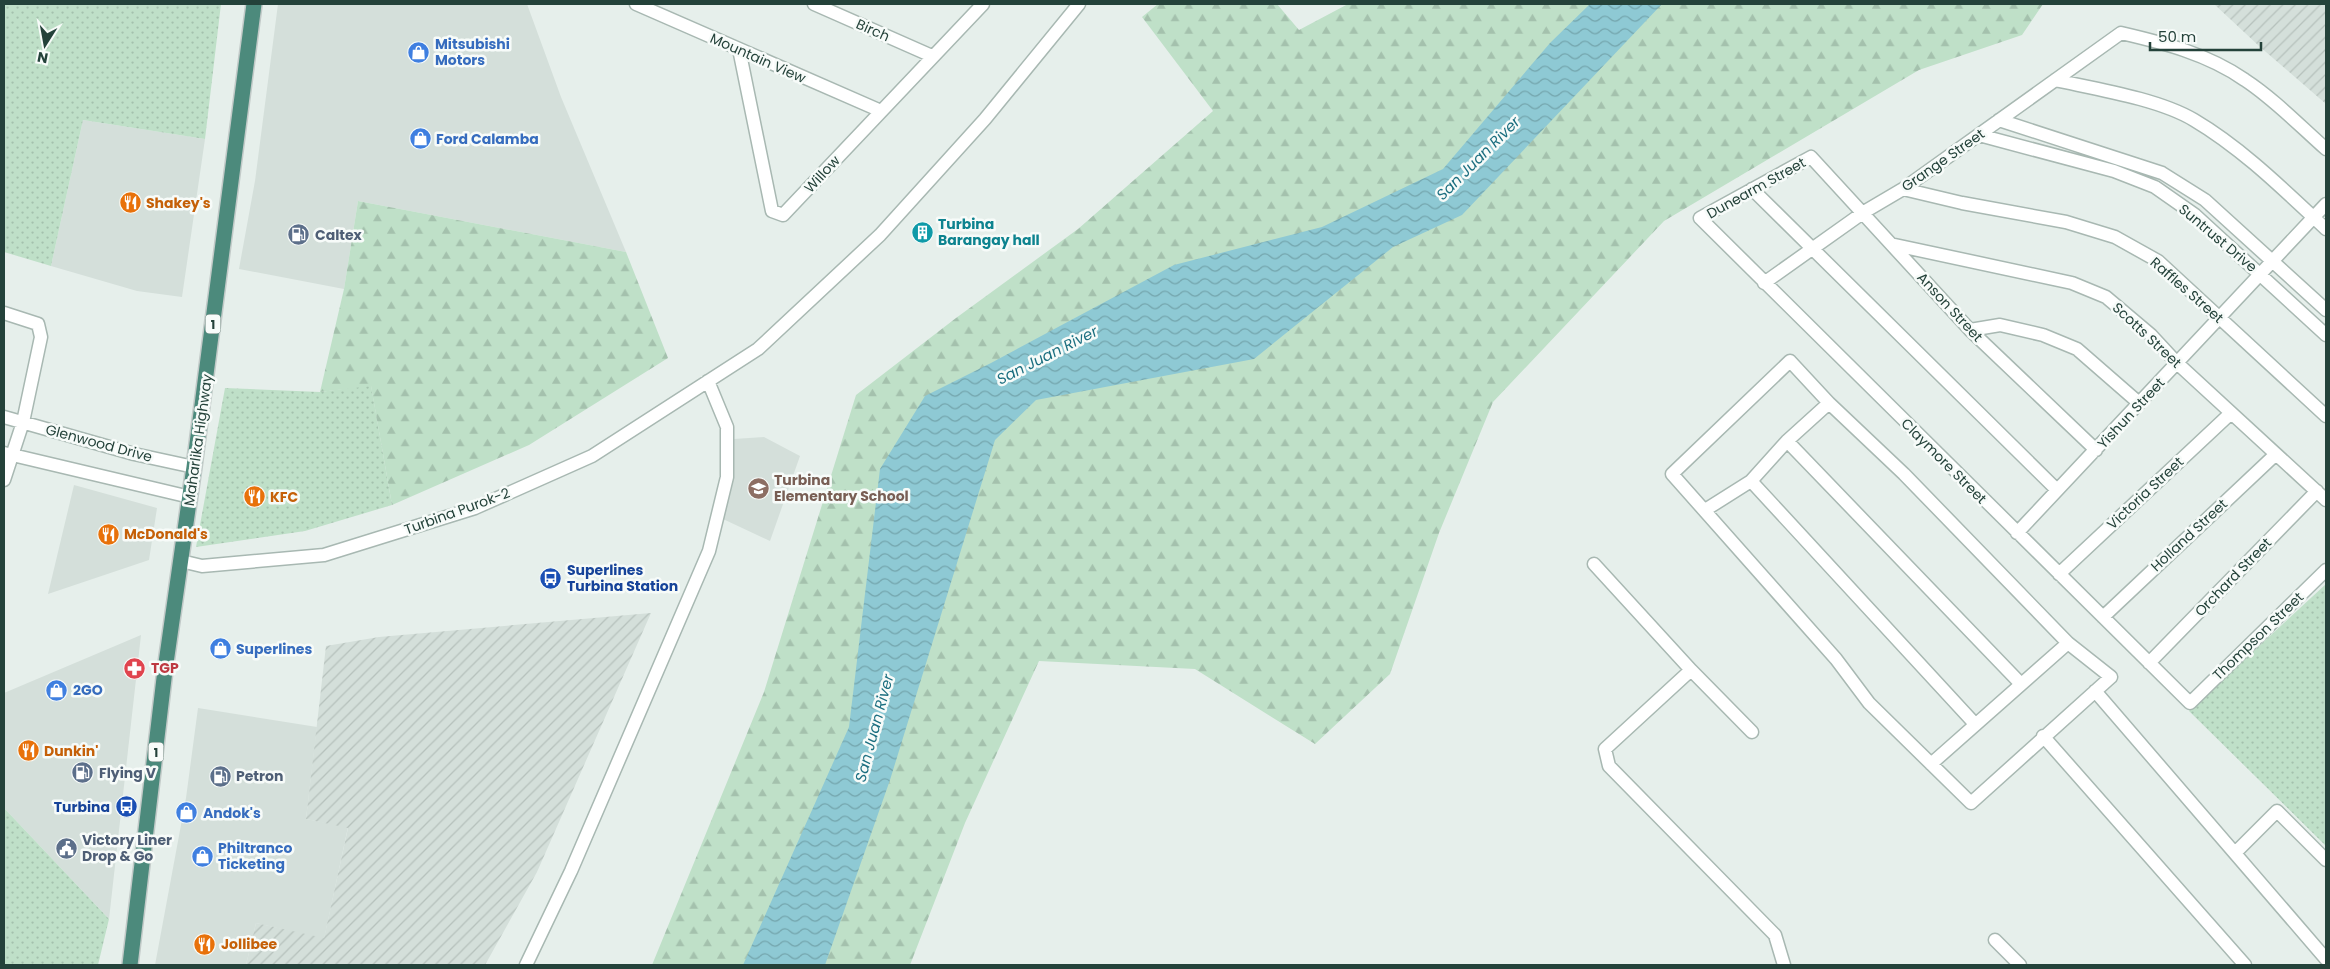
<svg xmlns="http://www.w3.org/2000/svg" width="2330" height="969" font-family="Poppins,sans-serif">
<defs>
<pattern id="industrial-furrows" width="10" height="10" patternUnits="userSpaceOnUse" patternTransform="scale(1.25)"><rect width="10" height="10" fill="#d4dfda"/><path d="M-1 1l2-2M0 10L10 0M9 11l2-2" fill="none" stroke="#b6c1bc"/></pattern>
<pattern id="grass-dots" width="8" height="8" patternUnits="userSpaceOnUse" patternTransform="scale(1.25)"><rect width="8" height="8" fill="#bfe0c8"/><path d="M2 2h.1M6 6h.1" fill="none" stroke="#a4c1ad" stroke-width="1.8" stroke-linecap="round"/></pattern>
<pattern id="forest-firs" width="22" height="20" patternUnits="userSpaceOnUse" patternTransform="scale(1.25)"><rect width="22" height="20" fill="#bfe0c8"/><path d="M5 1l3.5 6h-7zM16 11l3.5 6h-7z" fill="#a4c1ad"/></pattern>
<pattern id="water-waves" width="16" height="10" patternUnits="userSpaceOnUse" patternTransform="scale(1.25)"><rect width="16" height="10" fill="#8ec9d4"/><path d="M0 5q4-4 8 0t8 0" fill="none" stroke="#74a5ad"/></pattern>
</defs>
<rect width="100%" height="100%" fill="#e6efeb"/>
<path fill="#d4dfda" d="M278,4h249l34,93 65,155 -268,-51 -14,88 -105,-20 16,-88z
M83,120l122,19 -23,158 -45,-6 -86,-25z
M764,437l36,19 -30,85 -47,-22 11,-80z
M74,485l83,23 -8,52 -101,34z
M141,635l-32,284 -105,-111v-115z
M198,708l119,19 -11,92 42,8 -24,112 -68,-16 -10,42h-91l31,-167z"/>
<path fill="url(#industrial-furrows)" d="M2214,4h112v100l-67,-58z
M651,613l-114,259 -52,93h-239l10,-42 68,15 24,-110 -42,-9 20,-173 53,-9z"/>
<path fill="url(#grass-dots)" d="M4,4h217l-16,135 -122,-19 -32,146 -47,-14z
M371,385l21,120 -87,26 -109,16 29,-159 95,4z
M2326,584v262l-137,-135z
M4,808l105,111 -11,46h-94z"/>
<path fill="url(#forest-firs)" d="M1158,4h119l22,26 49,-26h695l-21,31 -103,35 -255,151 -171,181 -54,131 -49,141 -75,70 -120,-75 -156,-8 -74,162 -55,142h-258l112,-273 92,-297 100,-77 122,-89 135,-118 -71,-94z
M358,201l268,51 42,106 -139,87 -137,60 -21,-119 -51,6 24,-103z"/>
<path fill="url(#water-waves)" d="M1590,4h72l-200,211 -69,32 -139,112 -218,41 -41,40 -105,340 -65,185h-82l106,-238 31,-258 45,-73 66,-33 183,-98 148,-38 121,-58 107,-126z"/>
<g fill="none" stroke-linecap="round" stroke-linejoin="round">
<defs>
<path id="minor" d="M636,4l245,107
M814,4l118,52
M739,49l33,162 11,4 200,-211
M2055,80c41,9 104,19 139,40 49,29 91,71 132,109
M1999,120l163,53 43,27 121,110
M1979,135l135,36 41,16 40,28 131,120
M1752,189l305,301
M1903,189l59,14 104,19 49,15 43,24 168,155
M1895,245l177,38 34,14 45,38 26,28 149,137
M1764,283l100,-71 39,-23 218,-156c43,10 87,21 124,47 29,19 55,46 81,69
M4,313l34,11 3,13 -18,85 -19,58
M1970,330l30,-5 43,10 34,14 62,54
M4,417l130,37 60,13
M1787,441l234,243
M2096,450l-126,-120 -159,-173 -111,61 490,485 136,-133
M4,453l186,44
M1751,481l224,243
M1705,510l46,-29 36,-40 42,-38 75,71 164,169 43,34 -140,126 -102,-100 -33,-44 -164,-185 118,-113 39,42
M2017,533l309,-329
M181,561l21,5 122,-11 151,-47 117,-52 166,-107 122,-114 105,-116 94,-115
M1594,564l97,106
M2059,574l172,-161
M2103,617l173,-163
M2149,663l168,-172
M2095,691l231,268
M1752,732l-61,-62 -86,79 4,17 166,169 9,30
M2043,736l202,229
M1931,764l137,-121
M2235,853l42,-42 49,49
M1995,940l25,25
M526,965l45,-94 138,-320 18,-74v-50l-19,-46"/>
<path id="trunk" d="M130,965l35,-295 29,-203 60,-463"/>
</defs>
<use href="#minor" stroke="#a8b8b2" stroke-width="15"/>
<use href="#trunk" stroke="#c2cac8" stroke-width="18"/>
<use href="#minor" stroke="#fff" stroke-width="12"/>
<use href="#trunk" stroke="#4c8a7c" stroke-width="15"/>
</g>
<defs>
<symbol id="shop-disc" viewBox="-11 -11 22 22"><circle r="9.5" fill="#3f7fe0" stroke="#f7fbf9"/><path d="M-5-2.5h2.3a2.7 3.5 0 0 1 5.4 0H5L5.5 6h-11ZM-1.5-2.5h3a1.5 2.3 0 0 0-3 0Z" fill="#fff"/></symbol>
<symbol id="restaurant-disc" viewBox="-11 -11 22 22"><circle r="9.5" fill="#e8710a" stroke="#f7fbf9"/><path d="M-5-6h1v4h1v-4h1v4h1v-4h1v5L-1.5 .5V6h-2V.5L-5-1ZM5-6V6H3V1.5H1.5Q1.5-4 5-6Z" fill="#fff"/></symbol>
<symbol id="building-disc" viewBox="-11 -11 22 22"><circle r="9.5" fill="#0f9aa8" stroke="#f7fbf9"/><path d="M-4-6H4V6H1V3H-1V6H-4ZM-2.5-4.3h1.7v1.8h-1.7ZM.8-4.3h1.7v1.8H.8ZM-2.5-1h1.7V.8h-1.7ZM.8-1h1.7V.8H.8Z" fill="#fff"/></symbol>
<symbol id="fuel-disc" viewBox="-11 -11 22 22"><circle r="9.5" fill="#5c6f8a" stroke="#f7fbf9"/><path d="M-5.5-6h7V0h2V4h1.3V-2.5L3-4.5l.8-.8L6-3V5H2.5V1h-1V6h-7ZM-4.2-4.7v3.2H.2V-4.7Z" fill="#fff"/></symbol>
<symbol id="school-disc" viewBox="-11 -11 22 22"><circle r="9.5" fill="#8d6e63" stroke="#f7fbf9"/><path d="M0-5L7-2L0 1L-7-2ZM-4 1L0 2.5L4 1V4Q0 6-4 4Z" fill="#fff"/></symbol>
<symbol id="bus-disc" viewBox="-11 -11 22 22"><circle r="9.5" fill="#1a4fb4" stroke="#f7fbf9"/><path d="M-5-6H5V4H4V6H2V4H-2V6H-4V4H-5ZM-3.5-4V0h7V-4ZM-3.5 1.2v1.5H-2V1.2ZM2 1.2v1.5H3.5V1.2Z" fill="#fff"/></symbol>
<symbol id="pharmacy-disc" viewBox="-11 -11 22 22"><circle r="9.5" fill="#e0444e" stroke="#f7fbf9"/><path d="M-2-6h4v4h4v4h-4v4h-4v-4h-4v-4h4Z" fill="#fff"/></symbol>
<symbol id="civic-disc" viewBox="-11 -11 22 22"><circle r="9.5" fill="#5c6f8a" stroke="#f7fbf9"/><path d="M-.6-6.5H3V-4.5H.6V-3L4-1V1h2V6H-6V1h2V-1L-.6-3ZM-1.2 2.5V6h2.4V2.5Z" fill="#fff"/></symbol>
</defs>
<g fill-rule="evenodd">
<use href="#shop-disc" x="406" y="40" width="25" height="25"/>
<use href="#shop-disc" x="408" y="126" width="25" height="25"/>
<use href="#restaurant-disc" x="118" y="190" width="25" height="25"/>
<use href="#building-disc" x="910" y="220" width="25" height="25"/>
<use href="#fuel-disc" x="286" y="222" width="25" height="25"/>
<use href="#school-disc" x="746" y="476" width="25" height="25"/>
<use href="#restaurant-disc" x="242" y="484" width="25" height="25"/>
<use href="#restaurant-disc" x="96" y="522" width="25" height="25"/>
<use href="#bus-disc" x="538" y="566" width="25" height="25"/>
<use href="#shop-disc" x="208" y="636" width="25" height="25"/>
<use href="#pharmacy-disc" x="122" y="656" width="25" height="25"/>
<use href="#shop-disc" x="44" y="678" width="25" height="25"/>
<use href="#restaurant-disc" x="16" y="738" width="25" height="25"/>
<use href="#fuel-disc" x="70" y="760" width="25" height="25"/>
<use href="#fuel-disc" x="208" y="764" width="25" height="25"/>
<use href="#bus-disc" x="114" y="794" width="25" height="25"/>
<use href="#shop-disc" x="174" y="800" width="25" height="25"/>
<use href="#civic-disc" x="54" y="836" width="25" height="25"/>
<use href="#shop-disc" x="190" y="844" width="25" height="25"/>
<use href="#restaurant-disc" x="192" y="932" width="25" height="25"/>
</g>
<g text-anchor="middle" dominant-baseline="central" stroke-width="5" stroke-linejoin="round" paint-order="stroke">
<g fill="#f7fbf9" stroke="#637a73" stroke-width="1">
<rect x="205.5" y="314.5" width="15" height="19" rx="4"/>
<rect x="148.5" y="742.5" width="15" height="19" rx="4"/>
</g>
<g font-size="12" font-weight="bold" fill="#24423a">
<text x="213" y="324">1</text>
<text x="156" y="752">1</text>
</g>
<g font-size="14" fill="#24423a" stroke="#f7fbf9">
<text transform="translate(873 30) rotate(24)">Birch</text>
<text transform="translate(758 58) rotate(24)">Mountain View</text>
<text transform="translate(1943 160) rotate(-35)">Grange Street</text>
<text transform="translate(822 174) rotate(-47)">Willow</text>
<text transform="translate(1756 188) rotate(-29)">Dunearm Street</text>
<text transform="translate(2218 238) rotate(40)">Suntrust Drive</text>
<text transform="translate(2187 290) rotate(41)">Raffles Street</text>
<text transform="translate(1950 307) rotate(47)">Anson Street</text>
<text transform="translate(2147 335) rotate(43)">Scotts Street</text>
<text transform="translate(2131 413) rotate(-47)">Yishun Street</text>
<text transform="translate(198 440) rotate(-82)">Maharlika Highway</text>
<text transform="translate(99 443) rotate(15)">Glenwood Drive</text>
<text transform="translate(1944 461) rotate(45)">Claymore Street</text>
<text transform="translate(2145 493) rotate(-43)">Victoria Street</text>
<text transform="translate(457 511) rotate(-20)">Turbina Purok-2</text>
<text transform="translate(2189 535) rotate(-43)">Holland Street</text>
<text transform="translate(2233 577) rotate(-46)">Orchard Street</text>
<text transform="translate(2258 636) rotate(-44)">Thompson Street</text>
</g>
<g font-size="14" font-weight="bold" fill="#366cbe" stroke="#f7fbf9" text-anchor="start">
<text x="435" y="44">Mitsubishi<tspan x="435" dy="16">Motors</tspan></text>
<text x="436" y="139">Ford Calamba</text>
<text x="236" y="649">Superlines</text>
<text x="73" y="690">2GO</text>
<text x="203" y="813">Andok's</text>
<text x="218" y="848">Philtranco<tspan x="218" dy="16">Ticketing</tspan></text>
</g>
<g font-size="14" font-weight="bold" fill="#c56008" stroke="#f7fbf9" text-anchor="start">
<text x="146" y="203">Shakey's</text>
<text x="270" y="497">KFC</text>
<text x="124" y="534">McDonald's</text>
<text x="44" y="751">Dunkin'</text>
<text x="221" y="944">Jollibee</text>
</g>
<g font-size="14" font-weight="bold" fill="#0d838f" stroke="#f7fbf9" text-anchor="start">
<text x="938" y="224">Turbina<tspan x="938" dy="16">Barangay hall</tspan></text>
</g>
<g font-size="14" font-weight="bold" fill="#4e5e75" stroke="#f7fbf9" text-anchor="start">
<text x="315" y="235">Caltex</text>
<text x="99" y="773">Flying V</text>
<text x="236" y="776">Petron</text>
<text x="82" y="840">Victory Liner<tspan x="82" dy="16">Drop &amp; Go</tspan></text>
</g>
<g font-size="14" font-weight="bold" fill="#785e54" stroke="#f7fbf9" text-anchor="start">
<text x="774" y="480">Turbina<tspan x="774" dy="16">Elementary School</tspan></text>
</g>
<g font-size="14" font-weight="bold" fill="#164399" stroke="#f7fbf9" text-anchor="start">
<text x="567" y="570">Superlines<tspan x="567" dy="16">Turbina Station</tspan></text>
<text x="110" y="807" text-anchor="end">Turbina</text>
</g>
<g font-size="14" font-weight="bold" fill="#be3a42" stroke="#f7fbf9" text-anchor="start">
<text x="151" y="668">TGP</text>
</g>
<g font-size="15" font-style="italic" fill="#1c6f80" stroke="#f7fbf9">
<text transform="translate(1478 158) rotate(-45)">San Juan River</text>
<text transform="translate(1047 355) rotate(-27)">San Juan River</text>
<text transform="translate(874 728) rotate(-75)">San Juan River</text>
</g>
</g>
<rect width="2330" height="969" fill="none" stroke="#24423a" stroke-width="10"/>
<g transform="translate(45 45) rotate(191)" stroke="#f7fbf9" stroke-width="4" paint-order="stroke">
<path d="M0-4L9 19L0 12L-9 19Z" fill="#24423a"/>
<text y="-8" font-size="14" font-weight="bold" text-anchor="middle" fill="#24423a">N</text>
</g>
<path d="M2150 42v8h111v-8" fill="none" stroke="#24423a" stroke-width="2.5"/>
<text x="2158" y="42" font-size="15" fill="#24423a" stroke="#f7fbf9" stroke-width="4" paint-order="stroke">50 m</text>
</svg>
